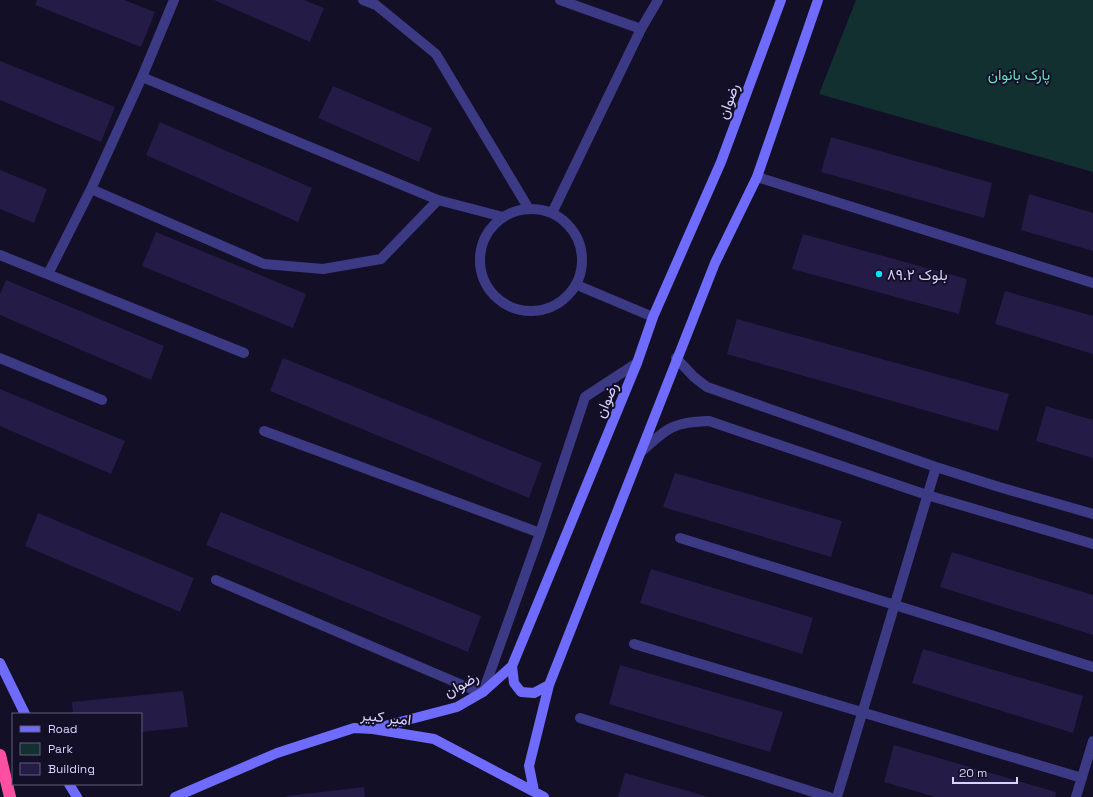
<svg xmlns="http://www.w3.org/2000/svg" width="1093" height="797" font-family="'Space Grotesk',Vazirmatn,sans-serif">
<rect width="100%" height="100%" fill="#130f26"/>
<path fill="#12302f" d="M856,0h237v172l-274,-78z"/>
<path fill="#241b47" d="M37,0h87l31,12 -14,35 -106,-42z
M214,0h90l20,8 -14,34z
M0,61l115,46 -14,35 -101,-42z
M333,86l99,42 -13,34 -101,-44z
M160,122l152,66 -14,34 -152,-67z
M831,137l161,46 -8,35 -163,-46z
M0,170l47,19 -13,34 -34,-14z
M1029,194l64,19v38l-72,-21z
M156,232l150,62 -13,34 -151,-62z
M803,234l164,45 -8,35 -167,-45z
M6,280l158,66 -13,34 -151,-65v-21z
M1005,291l88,25v38l-98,-30z
M737,319l272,75 -11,37 -271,-77z
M283,358l259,105 -13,35 -259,-107z
M0,389l125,52 -14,33 -111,-48z
M1046,406l47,14v38l-57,-17z
M675,473l167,48 -11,36 -168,-50z
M221,512l260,104 -13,36 -262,-107z
M38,513l156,65 -14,34 -155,-66z
M952,552l141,43v40l-153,-48z
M651,569l162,49 -11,36 -162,-51z
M923,649l160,47 -10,37 -161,-50z
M620,665l163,47 -13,40 -161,-48z
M183,691l5,36 -47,5v-18h-68l-1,-12z
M894,745l162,47 -1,5h-120l-51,-15z
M625,773l84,24h-91z
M364,787l1,10h-78v-1z"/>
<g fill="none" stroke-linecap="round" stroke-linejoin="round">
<path stroke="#3d3a85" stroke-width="10" d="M174,0l-32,77 -51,112 173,75 59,5 58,-10 57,-59
M363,0l13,5 60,49 93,155
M560,0l81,29
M142,77l296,123 65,17
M757,177l336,106
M480 260a51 51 0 1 1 102 0a51 51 0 1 1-102 0Z
M552,213l89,-184 17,-29
M0,255l244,98
M48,274l43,-85
M577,285l76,32
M0,358l102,42
M676,358l18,19 13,10 229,80 63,20 94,27
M264,431l276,102
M642,451c26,-24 32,-29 67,-30l218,74 166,49
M680,538l413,129
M216,580l265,113
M634,644l448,134
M483,692l57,-159 45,-136 52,-34
M580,718l249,79
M837,797l99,-330
M1076,797l17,-56"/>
<path stroke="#6f6bff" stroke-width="10" d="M0,663l25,51
M512,666l2,17 7,9 13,1 15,-8
M373,729l84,-22 26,-15 29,-26 125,-303 16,-46 68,-155 60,-162
M69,784l8,13
M534,791l-5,-25 20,-81 166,-422 42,-86 61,-177
M175,797l102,-44 77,-25 19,1 61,10 110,58"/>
<path stroke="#ff4fa3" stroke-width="12" d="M0,755l10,42"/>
</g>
<circle fill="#00e5ff" stroke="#130f26" stroke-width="1.5" cx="879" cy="274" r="4"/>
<g text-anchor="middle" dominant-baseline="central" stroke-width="4" stroke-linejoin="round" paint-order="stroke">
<g font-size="15" fill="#5fe0c0" stroke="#130f26">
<text x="1019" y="74">پارک بانوان</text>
</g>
<g font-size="15" fill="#d9d4ff" stroke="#130f26">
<text transform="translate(728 101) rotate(-70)">رضوان</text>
<text transform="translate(606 400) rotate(-67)">رضوان</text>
<text transform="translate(461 684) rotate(-29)">رضوان</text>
<text transform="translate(386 717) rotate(6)">امیر کبیر</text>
</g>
<g font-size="15" fill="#d9d4ff" stroke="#130f26" text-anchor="start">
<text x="887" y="274">بلوک ۸۹.۲</text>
</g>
</g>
<rect x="12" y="713" width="130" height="72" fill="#130f26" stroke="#625e7d"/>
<rect x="20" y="726" width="20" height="6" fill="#6f6bff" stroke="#625e7d"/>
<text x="48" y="733" font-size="12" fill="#d9d4ff">Road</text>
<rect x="20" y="743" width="20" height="12" fill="#12302f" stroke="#625e7d"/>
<text x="48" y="753" font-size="12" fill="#d9d4ff">Park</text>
<rect x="20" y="763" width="20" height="12" fill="#241b47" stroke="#625e7d"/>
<text x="48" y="773" font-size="12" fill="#d9d4ff">Building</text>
<path d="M953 777v6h64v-6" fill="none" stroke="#d9d4ff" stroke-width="2"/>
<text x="959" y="777" font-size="12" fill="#d9d4ff" stroke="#130f26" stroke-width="3" paint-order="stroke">20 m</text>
</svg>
